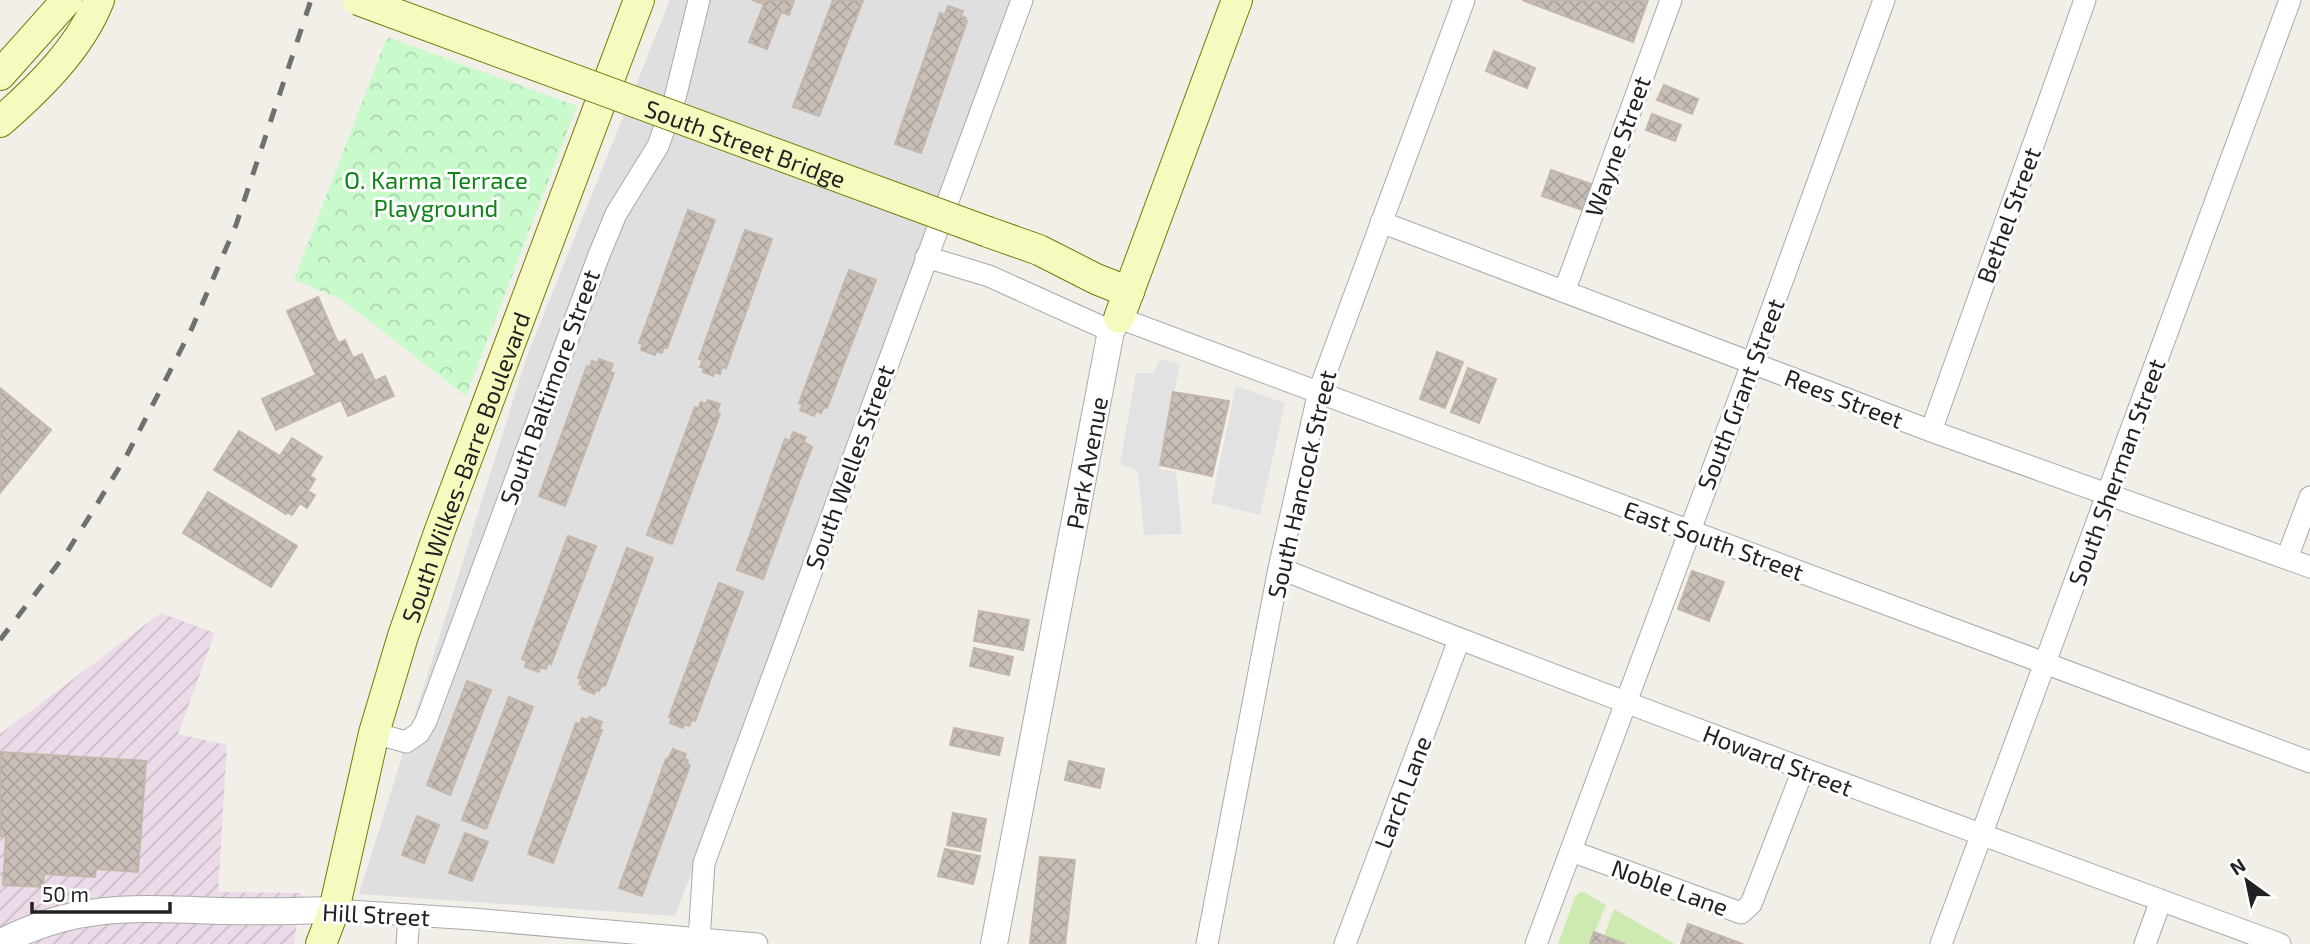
<svg xmlns="http://www.w3.org/2000/svg" width="2310" height="944" font-family="'Exo 2',sans-serif">
<defs>
<pattern id="industrial-furrows" width="10" height="10" patternUnits="userSpaceOnUse" patternTransform="scale(1.75)"><rect width="10" height="10" fill="#ebdbe8"/><path d="M-1 1l2-2M0 10L10 0M9 11l2-2" fill="none" stroke="#c9bcc7"/></pattern>
<pattern id="park-crowns" width="20" height="18" patternUnits="userSpaceOnUse" patternTransform="scale(1.75)"><rect width="20" height="18" fill="#c8facc"/><path d="M2 6a3 3 0 1 1 6 0M12 15a3 3 0 1 1 6 0" fill="none" stroke="#acd6af"/></pattern>
<pattern id="building-cross-hatch" width="8" height="8" patternUnits="userSpaceOnUse" patternTransform="scale(1.75)"><rect width="8" height="8" fill="#c7bfb8"/><path d="M0 0l8 8M0 8l8-8" fill="none" stroke="#aba49e"/></pattern>
</defs>
<rect width="100%" height="100%" fill="#f2efe9"/>
<path fill="#e0dfdf" d="M670,0h354l-349,916 -316,-22 168,-538z"/>
<path fill="url(#industrial-furrows)" d="M161,613l54,20 -37,101 49,11 -9,147 83,1 -7,51h-294v-210z"/>
<path fill="#cdebb0" d="M1584,892l22,13 -16,39h-32l17,-47 4,-4z
M1614,909l61,35h-50l-21,-8z"/>
<path fill="url(#park-crowns)" d="M387,37l190,69 -111,290 -125,-97 -47,-19z"/>
<path fill="#e2e2e2" d="M1160,359l20,5 -21,105 17,3 6,62 -38,1 -6,-64 -18,-7 16,-91h17z
M1236,386l49,17 -25,112 -49,-12z"/>
<path fill="url(#building-cross-hatch)" stroke="#c4b6ab" stroke-width="2" d="M752,0h42l-5,15 -8,-3 -14,37 -18,-7 15,-38z
M833,0h30l-44,116 -26,-9z
M1522,0h126l-15,42z
M948,6l15,5 -2,5 5,2 -2,3h3l-46,132 -26,-9 45,-131 5,2z
M1494,51l41,17 -8,20 -41,-17z
M1664,85l34,14 -6,15 -35,-14z
M1652,114l29,11 -6,16 -29,-11z
M1551,170l43,15 -9,26 -43,-15z
M688,210l27,10 -48,128 -3,-1 -2,6 -6,-2 -1,4 -14,-5 2,-6 -4,-1z
M745,230l27,9 -46,129 -4,-1 -2,7 -6,-2 -1,4 -10,-4 1,-4 -4,-1 3,-7 -4,-1z
M849,270l27,10 -49,128 -3,-1 -3,6 -5,-2 -2,5 -14,-6 3,-5 -4,-2z
M318,297l20,46 7,-3 8,18 9,-4 13,27 10,-5 9,20 -46,20 -7,-16 -65,30 -14,-31 54,-24 -29,-64z
M1437,352l26,10 -18,46 -25,-9z
M599,359l14,5 -3,8 4,1 -49,133 -26,-10 48,-130 3,1 2,-6 6,2z
M1468,368l28,11 -17,44 -28,-11z
M0,388l51,42 -51,63z
M1173,392l56,9 -17,75 -52,-11z
M708,400l12,4 -3,8 3,2 -48,130 -25,-9 48,-128 3,1 3,-6 5,2z
M239,431l41,25 12,-18 30,19 -12,19 5,3 -7,12 7,4 -8,13 -7,-5 -8,12 -5,-3 -1,2 -72,-44z
M793,432l13,5 -2,5 8,5 -49,132 -26,-9 48,-131 5,2z
M208,492l89,54 -26,41 -88,-54z
M568,536l28,10 -45,118 -3,-1 -2,6 -6,-2 -1,5 -14,-5 2,-6 -5,-2z
M627,548l26,10 -48,128 -3,-1 -3,6 -3,-1 -2,4 -12,-5 1,-3 -4,-2 2,-5 -3,-1z
M1692,571l32,11 -15,39 -31,-12z
M719,583l24,9 -48,129 -3,-1 -3,6 -5,-2 -1,4 -13,-5 2,-5 -3,-1z
M979,611l50,9 -6,30 -49,-9z
M974,648l39,9 -4,18 -39,-9z
M467,681l24,9 -41,105 -23,-10z
M509,697l24,10 -47,122 -24,-9z
M589,717l13,5 -3,8h3l-49,133 -25,-9 48,-131 4,1 2,-6 6,2z
M954,728l49,10 -4,17 -49,-10z
M673,749l13,5 -2,5 4,1 -1,4 3,1 -48,131 -23,-8 47,-129h2z
M0,752l146,9 -8,111 -42,-3 -1,8 -51,-3 -1,13 -40,-2 3,-48 -6,-1z
M1069,761l35,8 -4,19 -35,-8z
M953,813l33,6 -6,32 -33,-6z
M417,816l22,9 -15,38 -22,-8z
M465,833l23,9 -16,39 -23,-8z
M945,849l35,7 -7,28 -35,-8z
M1040,857l35,3 -10,84h-35z
M1688,924l55,20h-62z
M1688,924l55,20h-62z
M1594,932l10,4 21,8h-35z
M1594,932l10,4 21,8h-35z"/>
<g fill="none" stroke-linecap="round" stroke-linejoin="round">
<defs>
<path id="minor" d="M1381,222l550,209 379,136
M926,257l63,19 122,55
M1564,292l107,-292
M1119,318l1191,444
M1931,431l154,-431
M2287,558l23,-61
M1279,568c332,132 666,253 1001,376
M374,733l32,9 13,-9 7,-12 173,-466 17,-41 42,-68 17,-48 24,-98
M1571,851l170,62 10,-9 52,-134
M334,910l139,9 284,25
M699,940l5,-77 318,-863
M407,944l2,-28
M1207,944l72,-376 40,-177 145,-391
M1345,944l114,-304
M1536,944l216,-580 132,-364
M1941,944l349,-944
M2145,944l16,-44"/>
<g id="tertiary">
<path d="M0,943c78,-42 141,-34 226,-32 36,1 72,0 108,-1"/>
<path id="s1" d="M994,944l117,-613 8,-13"/>
</g>
<g id="secondary">
<path d="M0,75l67,-75"/>
<path d="M0,122c39,-34 80,-74 99,-122"/>
<path d="M988,232l51,18 57,29 33,13"/>
<path d="M1119,318l118,-318"/>
<path id="s2" d="M321,944l13,-34 40,-177 29,-97 37,-106 199,-530"/>
</g>
</defs>
<use href="#minor" stroke="#a9a9a9" stroke-width="23"/>
<use href="#tertiary" stroke="#a9a9a9" stroke-width="28"/>
<use href="#secondary" stroke="#707d05" stroke-width="32"/>
<use href="#minor" stroke="#fff" stroke-width="21"/>
<use href="#tertiary" stroke="#fff" stroke-width="26"/>
<use href="#secondary" stroke="#f7fabf" stroke-width="30"/>
<path stroke="#707070" stroke-width="5" stroke-dasharray="14 14" stroke-linecap="butt" d="M0,640l67,-88 24,-38 37,-61 64,-125 44,-103 75,-225"/>
<defs>
<g id="secondary-bridge">
<path id="s3" d="M358,0l630,232"/>
</g>
</defs>
<use href="#secondary-bridge" stroke="#707d05" stroke-width="32" stroke-linecap="butt"/>
<use href="#secondary-bridge" stroke="#f7fabf" stroke-width="30"/>
</g>
<g text-anchor="middle" dominant-baseline="central" stroke-width="6" stroke-linejoin="round" paint-order="stroke">
<g font-size="24" fill="#222" stroke="#fff">
<text stroke="none"><textPath href="#s3" startOffset="413">South Street Bridge</textPath></text>
<text transform="translate(1617 146) rotate(-70)">Wayne Street</text>
<text transform="translate(2008 215) rotate(-70)">Bethel Street</text>
<text transform="translate(549 387) rotate(-70)">South Baltimore Street</text>
<text transform="translate(1740 394) rotate(-69)">South Grant Street</text>
<text transform="translate(1844 398) rotate(21)">Rees Street</text>
<text stroke="none"><textPath href="#s1" startOffset="490">Park Avenue</textPath></text>
<text stroke="none"><textPath href="#s2" startOffset="499">South Wilkes-Barre Boulevard</textPath></text>
<text transform="translate(849 467) rotate(-70)">South Welles Street</text>
<text transform="translate(2116 472) rotate(-70)">South Sherman Street</text>
<text transform="translate(1301 484) rotate(-77)">South Hancock Street</text>
<text transform="translate(1714 540) rotate(20)">East South Street</text>
<text transform="translate(1778 760) rotate(21)">Howard Street</text>
<text transform="translate(1402 792) rotate(-69)">Larch Lane</text>
<text transform="translate(1670 887) rotate(20)">Noble Lane</text>
<text transform="translate(376 914) rotate(3)">Hill Street</text>
</g>
<g font-size="24" fill="#0c8416" stroke="#fff">
<text x="436" y="179">O. Karma Terrace<tspan x="436" dy="28">Playground</tspan></text>
</g>
</g>
<g transform="translate(2247 881) rotate(327)" stroke="#ffffff" stroke-width="5" paint-order="stroke">
<path d="M0-5L12 26L0 18L-12 26Z" fill="#222222"/>
<text y="-10" font-size="19" font-weight="bold" text-anchor="middle" fill="#222222">N</text>
</g>
<path d="M32 902v10h138v-10" fill="none" stroke="#222222" stroke-width="3.5"/>
<text x="42" y="902" font-size="21" fill="#222222" stroke="#ffffff" stroke-width="5" paint-order="stroke">50 m</text>
</svg>
